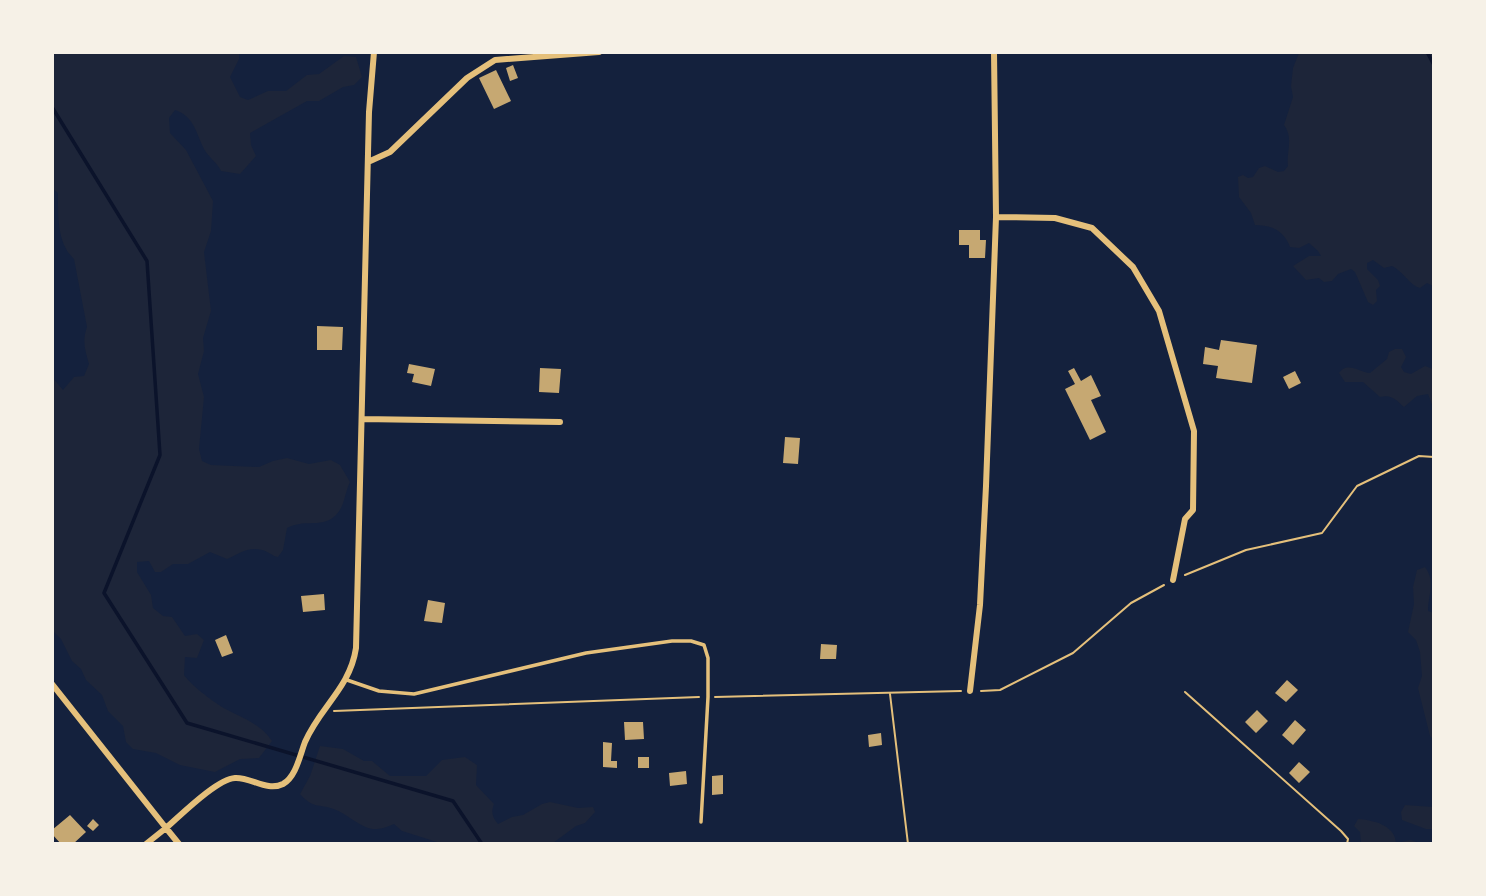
<svg xmlns="http://www.w3.org/2000/svg" width="1486" height="896" font-family="'Source Sans 3',sans-serif">
<rect width="100%" height="100%" fill="#14213d"/>
<path fill="#1d2539" d="M53,52l186,1v6l-9,18 10,20 8,3 20,-9h18l21,-16 12,-1 25,-18 12,1 6,20 -8,8 -11,2 -24,14h-12l-57,32 1,12 5,11 -16,18 -19,-3c-4,-9 -13,-14 -17,-22 -8,-16 -10,-33 -29,-39l-6,8 1,15 16,17 27,51 -2,30 -7,21 7,59 -8,27 1,13 -6,23 6,23 -5,52 3,12 9,4 48,2 14,-6 14,-3 22,6 22,-4 9,5 10,17c-4,8 -5,18 -9,26 -13,24 -34,9 -54,20l-4,22 -5,7c-6,-1 -10,-6 -16,-7 -14,-4 -23,4 -35,9l-17,-7 -22,12h-15l-12,8h-6l-6,-11 -12,1v10l14,23 2,13 10,8 9,1 13,19 12,-2 7,6 -7,18 -12,-1 -1,18c7,10 27,25 38,32 19,11 37,15 50,34l-13,17 -19,1 -25,13 -35,-7 -24,-12 -23,-4 -7,-7 -3,-16 -15,-15 -6,-16 -16,-15 -5,-11 -9,-8 -11,-22 -8,-8v-253l10,12 11,-13 10,-1 5,-12c-4,-14 -7,-23 -2,-37l-13,-68c-17,-16 -16,-43 -16,-66l-5,-4z
M1299,53h134v233l-6,-3 -7,5c-11,-3 -17,-17 -28,-22l-8,2 -11,-8 -6,3v6l11,11 2,6 -4,4 1,11 -4,4 -5,-3 -13,-30 -4,-3 -13,5 -6,7 -8,1 -5,-4 -13,2 -13,-14 16,-10h12l-3,-5 -9,-8 -10,5 -9,-1c-6,-16 -18,-22 -35,-22l-4,-12 -12,-16 -1,-20 5,-2 5,3 5,-1 6,-9 6,-2 13,6 6,-1 4,-5c-2,-15 6,-27 -4,-41l9,-28 -2,-11 2,-18z
M1395,349h7l4,8 -5,10 3,5 7,2 14,-8 8,3v38l-5,-13 -11,2 -13,11c-8,-7 -12,-13 -24,-10l-17,-15h-18l-6,-9c8,-12 20,-1 31,0l17,-14 2,-7z
M1425,567c11,15 3,27 3,44l6,2 -1,126 -3,-3 -12,-48 4,-12 -2,-24 -4,-12 -8,-8 6,-28 -1,-17 4,-17z
M320,746l23,3 21,12h8l18,15h36l16,-16 23,-3 12,8 -1,20 18,19c-3,8 -2,13 4,20l14,-7 11,-2 19,-11 8,-2 28,6 15,-1 2,5 -10,11 -9,3 -23,17h-113l-38,-12 -8,-7c-5,2 -12,5 -17,5 -15,1 -28,-14 -41,-19 -16,-7 -22,0 -36,-16l10,-18z
M1405,805l28,2v22h-7l-24,-9 -1,-8z
M1358,819c15,1 37,6 38,24l15,-3 8,3h-58l-1,-11 -6,-6z"/>
<g fill="none" stroke-linecap="round" stroke-linejoin="round">
<path stroke="#0b132b" stroke-width="3.5" d="M1427,52l7,13
M52,107l95,154 13,194 -56,138 83,130 266,78 29,43"/>
</g>
<path fill="#c6a872" d="M513,65l5,13 -8,3 -4,-13z
M496,70l15,31 -17,8 -15,-31z
M959,230h21v10h6l-1,18h-16v-13h-10z
M317,326l26,1 -1,23h-25z
M1221,340l36,5 -5,38 -36,-5 2,-12 -15,-2 2,-17 14,3z
M409,364l26,5 -4,17 -19,-4 2,-8 -7,-1z
M540,368l21,1 -2,24 -20,-1z
M1074,368l7,13 10,-6 10,21 -10,4 15,32 -16,8 -25,-51 10,-5 -7,-13z
M1295,371l6,12 -12,6 -6,-12z
M785,437l15,1 -2,26 -15,-1z
M324,594l1,16 -22,2 -2,-16z
M428,600l17,3 -3,20 -18,-2z
M226,635l7,18 -11,4 -7,-17z
M821,644l16,1 -1,14h-16z
M1287,680l11,10 -12,12 -11,-9z
M1257,710l11,11 -12,12 -11,-11z
M1295,720l11,10 -13,15 -11,-10z
M624,722h19l1,17 -19,1z
M881,733l1,12 -13,2 -1,-12z
M603,742l9,1 -1,18h6v7l-14,-1z
M638,757h11v11h-11z
M1299,762l11,10 -11,11 -10,-10z
M686,771l1,13 -17,2 -1,-13z
M723,775v19l-11,1v-19z
M70,815l16,17 -13,12h-12l-9,-10v-4z
M93,819l6,6 -6,6 -6,-5z"/>
<g fill="none" stroke-linecap="round" stroke-linejoin="round">
<path stroke="#e5c07b" stroke-width="2" d="M1185,575l61,-25 76,-17 35,-47 62,-30 15,1
M981,691l19,-1 73,-37 58,-50 33,-18
M1185,692l156,139 7,8 -1,5
M890,694l18,150
M715,697l246,-6
M334,711l365,-14"/>
<path stroke="#e5c07b" stroke-width="3.5" d="M347,680l32,11 35,3 172,-41 86,-12h19l13,4 4,13v39l-7,125"/>
<path stroke="#e5c07b" stroke-width="6" d="M368,162l22,-10 77,-74 28,-18 104,-8
M996,217l59,1 37,10 41,39 26,44 35,120 -1,79 -8,9 -12,61
M362,419l198,3
M52,684l114,144c15,-13 51,-49 69,-50 16,-1 32,14 48,6 13,-7 17,-29 22,-42 15,-35 45,-54 51,-94l13,-536 5,-60
M970,691l10,-86 6,-119 10,-269 -2,-165
M146,844l20,-16 13,16"/>
</g>
<rect width="1486" height="896" fill="none" stroke="#f6f1e7" stroke-width="108"/>
</svg>
